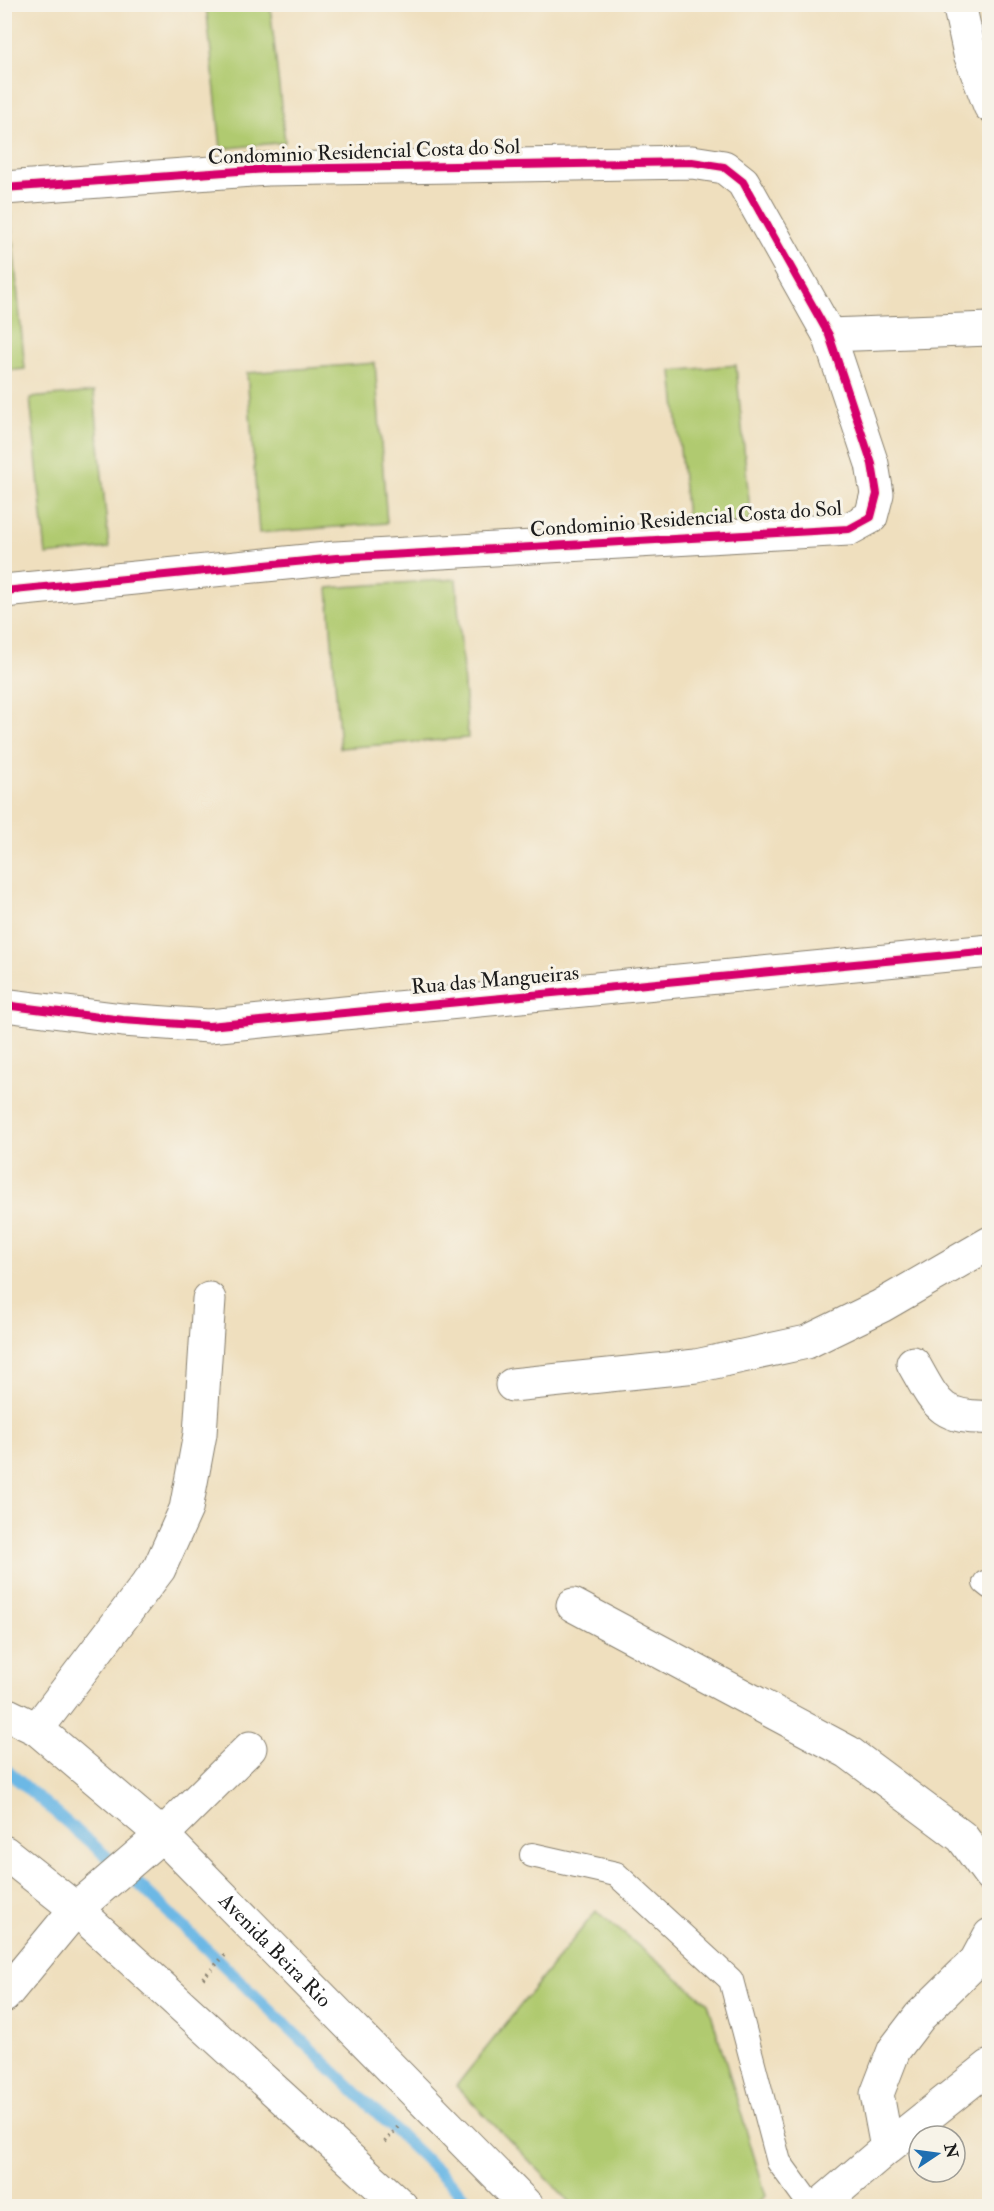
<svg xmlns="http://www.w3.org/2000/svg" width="994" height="2211" font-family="'IM FELL Double Pica',serif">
<rect width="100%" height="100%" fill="#f7f3e8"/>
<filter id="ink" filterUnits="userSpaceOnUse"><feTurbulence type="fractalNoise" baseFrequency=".0167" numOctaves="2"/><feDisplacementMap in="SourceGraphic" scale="12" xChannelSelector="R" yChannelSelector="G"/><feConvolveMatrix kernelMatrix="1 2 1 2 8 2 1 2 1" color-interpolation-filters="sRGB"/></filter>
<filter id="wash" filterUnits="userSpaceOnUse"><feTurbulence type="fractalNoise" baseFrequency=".008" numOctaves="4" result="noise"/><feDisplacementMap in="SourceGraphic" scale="24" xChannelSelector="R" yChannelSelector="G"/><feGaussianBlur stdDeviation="1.35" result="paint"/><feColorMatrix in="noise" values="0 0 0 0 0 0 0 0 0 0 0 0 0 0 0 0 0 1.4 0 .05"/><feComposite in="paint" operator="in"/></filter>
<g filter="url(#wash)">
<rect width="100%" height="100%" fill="#efdfbe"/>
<path fill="#b0ca70" stroke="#667346" stroke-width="1.5" d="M206,5h64l15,137 -64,7z
M5,213h5l15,156 -20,2z
M375,363l12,160 -128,10 -12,-160z
M736,365l15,156 -63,6 -16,-156z
M94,392l15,156 -63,7 -16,-157z
M456,579l12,159 -128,10 -12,-160z
M596,1911l112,92 58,193 -12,10h-180l-118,-120z"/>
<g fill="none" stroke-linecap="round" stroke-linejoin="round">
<path stroke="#6cb8e5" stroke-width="12" d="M4,1768l139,120 331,318"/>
</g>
</g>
<g filter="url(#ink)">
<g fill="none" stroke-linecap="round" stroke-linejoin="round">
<defs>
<path id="service" d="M985,1583l5,4
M532,1855l84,19 115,106 48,182 32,44"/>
<g id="minor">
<path d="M4,188l263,-19 425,-7 32,5 19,15 86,153 43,129 5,30 -6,23 -22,12 -513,29 -332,33"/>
<path d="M829,335l161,-6"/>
<path d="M4,1005l119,15 86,6 781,-75"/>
<path d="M913,1363c23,40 26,56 77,54"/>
<path d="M512,1385l184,-19 111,-24 74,-36 109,-63"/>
<path d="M573,1605l275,147 114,85 28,38"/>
<path id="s1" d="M4,1713l33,16 125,106 365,371"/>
<path d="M37,1729l122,-160 27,-60 14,-75 9,-135"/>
<path d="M4,1852l72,57 325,297"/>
<path d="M4,1996l72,-87 86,-74 88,-87"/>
<path d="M887,2148l-10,-54 17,-44 26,-34 56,-55 14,-26"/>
</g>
<path id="tertiary" d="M959,4l11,50 20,52
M819,2206l68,-58 103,-82"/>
</defs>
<use href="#service" stroke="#867e6d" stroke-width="26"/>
<use href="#minor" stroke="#867e6d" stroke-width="35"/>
<use href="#tertiary" stroke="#867e6d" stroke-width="35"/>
<path stroke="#867e6d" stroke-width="4" stroke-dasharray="1.5 4.5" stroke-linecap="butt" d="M203,1978l24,-25
M385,2142l13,-15"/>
<use href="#service" stroke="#fff" stroke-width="24"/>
<use href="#minor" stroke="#fff" stroke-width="33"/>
<use href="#tertiary" stroke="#fff" stroke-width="33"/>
<defs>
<path id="cycleway" d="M4,188l263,-19 425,-7 32,5 19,15 86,153 43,129 5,30 -6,23 -22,12 -513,29 -332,33
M4,1005l119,15 86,6 781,-75"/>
</defs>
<use href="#cycleway" stroke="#f7f3e8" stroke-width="11"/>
<use href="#cycleway" stroke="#d6006c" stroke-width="8"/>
</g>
</g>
<g text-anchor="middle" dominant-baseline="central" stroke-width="6" stroke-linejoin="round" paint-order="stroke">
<g font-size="21" fill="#1c1c1c" stroke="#f7f3e8">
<text transform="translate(364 152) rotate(-2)">Condominio Residencial Costa do Sol</text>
<text transform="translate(686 519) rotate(-4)">Condominio Residencial Costa do Sol</text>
<text transform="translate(495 980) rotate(-5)">Rua das Mangueiras</text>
<text stroke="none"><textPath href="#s1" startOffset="362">Avenida Beira Rio</textPath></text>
</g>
</g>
<rect width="994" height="2211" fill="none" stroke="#f7f3e8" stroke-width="24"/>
<g transform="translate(937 2154) rotate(77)"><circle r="28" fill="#f7f3e8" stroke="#9f9d96" stroke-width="1.5"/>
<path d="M0-4.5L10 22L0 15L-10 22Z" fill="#1f6fb2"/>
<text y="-9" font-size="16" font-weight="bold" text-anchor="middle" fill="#1c1c1c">N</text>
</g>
</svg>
